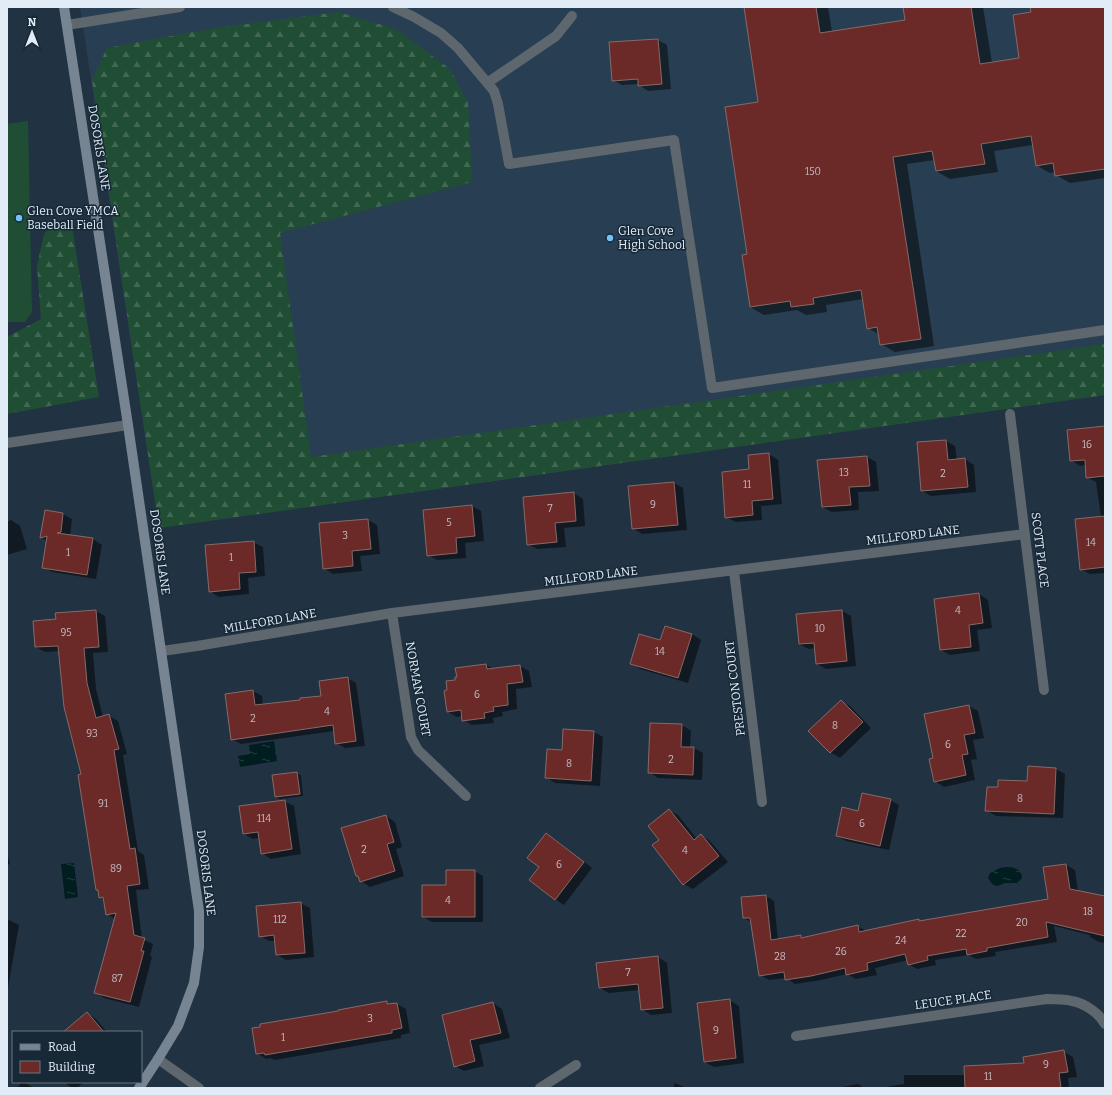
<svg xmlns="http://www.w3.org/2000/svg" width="1112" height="1095" font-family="Bitter,serif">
<defs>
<pattern id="forest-firs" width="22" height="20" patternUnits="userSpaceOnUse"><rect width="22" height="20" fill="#204e34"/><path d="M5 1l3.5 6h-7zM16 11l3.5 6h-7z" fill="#406852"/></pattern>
<pattern id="water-ripples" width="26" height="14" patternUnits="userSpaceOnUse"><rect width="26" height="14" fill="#001d20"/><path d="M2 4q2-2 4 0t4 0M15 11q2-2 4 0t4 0" fill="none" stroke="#253e41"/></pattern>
</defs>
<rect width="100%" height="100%" fill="#213242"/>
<path fill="#283e52" d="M80,7h1025v388l-946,133z"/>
<path fill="url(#forest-firs)" d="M338,12l58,17 54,40 18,34 4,79 -192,51 31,224 794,-113v51l-946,133 -67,-448 15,-32 102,-19z
M57,221l15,5 27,171 -92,17v-77l34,-18 -4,-53 7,-32z"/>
<path fill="#204e34" d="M28,121l4,191 -7,10h-18v-198z"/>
<path fill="url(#water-ripples)" d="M274,741l3,20 -37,6 -2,-11 12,-2 -1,-9z
M74,863l4,34 -13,2 -4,-35z
M1007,867c7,0 15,2 15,11l-5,5h-12l-7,3 -5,-1 -5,-7 2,-5 10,-5z"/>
<path fill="#0007" d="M745,7h83l4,25 74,-11 -2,-14h79l9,56 28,-4 12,-46 -1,-6h74v171l-35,5 -14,-8 -1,-3 -5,1 -14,-8 -3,-20 -39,6 4,21 -48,7 -14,-8 -2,-11 -27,4 27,182 -39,6 -14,-8 -1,-9 -12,-7 -5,-29 -37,6 1,7 -21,3 -9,-5 -33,5 -14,-8 -2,-52 11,-152z
M658,40l9,5 4,44 -23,2 -9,-6v-1l-17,1 -9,-5 -3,-37z
M1105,427v146l-15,1 -9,-5 20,-52 -5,-35 -9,-5 -1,-12 -6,1 -9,-6z
M946,441l9,5 2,14 8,-1 9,6 2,27 -45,4 -9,-5 -4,-48z
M769,454l9,6 4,44 -21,2 1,14 -26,2 -10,-5 24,-47z
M867,457l9,5 3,29 -21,1 1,18 -27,2 -10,-5 -4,-46z
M674,483l9,5 4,42 -45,4 -9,-6z
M574,493l9,6 2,27 -21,2 2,19 -29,2 -9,-5z
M472,506l9,5 3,30 -19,2 1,15 -29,2 -9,-5z
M45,511l18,3 9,5 -2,17 23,3 9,6 -6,34 -44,-7 -9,-5 4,-26 -6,-4z
M11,520l9,6 7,23 -20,6v-33z
M368,520l9,5 3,29 -20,2 2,15 -29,3 -9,-6z
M253,542l10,5 2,29 -17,2 1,16 -30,3 -9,-6z
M979,594l9,6 4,28 -15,2 3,21 -30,4 -9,-5z
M96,611l9,5 3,36 -15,1 3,36 7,28 6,-1 9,5 9,33 -4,1 15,96 6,4 5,34 -13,1 6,49 11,5 -3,12 2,1 -13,50 -35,-9 -9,-6 20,-73 -8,-5 -2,-14 -5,-3 -1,-6 -3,-2 -14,-114 -22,-124 -15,1 -9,-5 21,-27v-6z
M842,611l9,5 5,50 -30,3 -9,-5 -1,-16 -7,1 -10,-5z
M692,634l9,6 -13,43 -48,-14 -9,-6z
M486,665l8,4 26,-3 9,5 3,16 -16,2 1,20 -15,3 1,4 -10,2 1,5 -22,2 -9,-5v-4l-6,1 -9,-5 1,-21 9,-13 -2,-9z
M347,678l9,5 9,63 -20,2 -9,-5 -2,-12 -93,13 -9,-5 21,-48 9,5 1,9 38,-4 21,-4z
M841,701l9,5 21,22 -31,30 -10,-6z
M969,706l9,5 6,27 -11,2 4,19 -6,1 4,20 -31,7 -9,-6v-22z
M651,724l31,1 9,6 -1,17h4l9,5 -1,27 -44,-2 -9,-6z
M564,730l30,2 9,5 -3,49 -45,-3 -9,-6 17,-26z
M1028,767l28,2 9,5 -2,44 -67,-2 -10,-6 13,-22 29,-6z
M296,773l5,2 2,21 -23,3 -4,-2z
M890,800l9,5 -10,45 -43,-9 -9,-5 22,-24z
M284,801l10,5 7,48 -30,5 -9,-6 -2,-15 -7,1 -9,-5z
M669,810l9,5 19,24 4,-4 9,6 18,21 -35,27 -9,-5 -24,-44z
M386,816l9,6 7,25 -6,2 8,27 -34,11 -9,-6 -1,-4 -3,-1z
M546,834l9,5 37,29 -28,37 -9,-6 -14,-32z
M7,852l3,12 -3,1z
M1066,865l9,5 3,22 27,5v46l-6,-1 -9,-5v-2l-36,-9 3,16 -62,10 1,4 -20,3 -7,-4 -34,5 1,5 -19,4 -9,-5v-4l-33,8 2,7 -21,4 -9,-5 -26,6 -26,4 -9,-6 -17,2 -9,-5 -9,-53 -7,-4 22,-22 8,5 4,39 23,-4 4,2 52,-12 10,5 52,-11 3,1 127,-21z
M474,871l9,5v46h-51l-9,-5 24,-31z
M300,903l10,5 4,49 -28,3 -9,-5 -1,-14h-7l-9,-5z
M7,919l12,6 -11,63 -1,-1z
M658,957l9,6 5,50 -21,2 -9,-6 -2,-19 -31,3 -9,-5z
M729,1000l10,6 5,57 -30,4 -9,-5z
M387,1002l4,3 6,-1 9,5 4,24 -9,2v3l-126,22 -4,-2 -5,1 -9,-6z
M493,1003l9,6 8,29 -31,7 5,21 -20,5 -9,-5 -12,-51z
M87,1013l9,6 11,13h-42z
M1064,1052l9,5 4,20 -9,1 1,10h-190l25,-4v-9h61l61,-11z
M22,1082h2l10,6h-17z
M64,1082h20l-7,6h-5z
M675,1083l11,5h-13z
M858,1084l6,4h-26z"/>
<path fill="#6b2a28" stroke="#866a67" d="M744,7h72l4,26 85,-13 -2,-13h68l9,57 39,-6 -6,-43 18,-3 -1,-5h75v162l-50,7 -2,-13 -17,3 -5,-30 -50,8 4,20 -49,7 -4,-20 -39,6 28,182 -41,6 -3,-18 -10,2 -6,-39 -48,8 1,6 -23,3 -1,-6 -40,6 -8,-52 5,-1 -22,-147 33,-5z
M658,39l4,45 -24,2v-7l-26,2 -3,-39z
M1105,426v50l-19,2 -1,-18 -15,1 -3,-31z
M946,440l2,20 17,-2 3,29 -47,4 -4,-49z
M769,453l4,46 -21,2 1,14 -28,3 -3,-46 27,-3 -1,-14z
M867,456l3,30 -21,1 2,18 -29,2 -5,-47z
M674,482l4,43 -46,4 -4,-43z
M574,492l2,29 -21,2 2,19 -30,3 -4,-48z
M472,505l3,31 -19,2 1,15 -30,3 -4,-46z
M45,510l18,3 -2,19 -4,1 36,5 -6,37 -45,-7 5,-32 -7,2z
M1105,516v51l-25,3 -5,-51z
M368,519l3,30 -19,2 1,15 -30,3 -4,-46z
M254,541l2,31 -17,1 1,16 -31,3 -4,-47z
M979,593l4,30 -14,2 2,22 -31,3 -6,-51z
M96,610l3,37 -15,1 3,35 9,35 13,-4 10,35 -5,1 16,99 5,-1 5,36 -13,2 7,49 11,3 -4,13h3l-14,51 -36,-9 22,-80 -10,2 -3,-18 -4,1 -1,-8h-2l-18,-115 3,-1 -17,-67 -6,-61 -23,1 -2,-26 23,-2 -1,-6z
M842,610l5,51 -31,3 -2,-21 -15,1 -3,-30z
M665,626l27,8 -14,44 -48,-14 9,-30 21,6z
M486,664l1,5 33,-4 3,17 -16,2 1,21 -15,2 1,4 -10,2 1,5 -23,3 -1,-11 -14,2 -3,-21 3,-1 -1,-9 9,-1v-3h2l-2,-9z
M348,677l8,64 -21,3 -2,-19 -102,15 -6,-46 28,-4 2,15 45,-5v-2l21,-2 -2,-15z
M841,700l22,22 -33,31 -22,-22z
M969,705l6,28 -11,2 4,19 -6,1 4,20 -32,7 -5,-23 4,-1 -9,-44z
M650,723l32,1 -1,23h13l-1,28 -45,-2z
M563,729l31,2 -3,50 -46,-3 2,-29 15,1z
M1028,766l28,2 -2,46 -69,-3 2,-24h11v-7l29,1z
M297,772l3,22 -25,3 -3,-22z
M862,793l29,6 -11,47 -44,-10 6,-29 16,4z
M285,800l7,49 -31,5 -3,-22 -15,2 -4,-28z
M669,809l25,31 7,-6 18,22 -36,29 -31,-40 7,-5 -11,-14z
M386,815l8,27 -7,2 8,27 -35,11 -2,-6h-2l-15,-48z
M546,833l38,29 -29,38 -26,-20 10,-13 -12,-9z
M1066,864l4,25 35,7v40l-59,-14 2,15 -61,11v3l-20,4 -1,-6 -39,7 1,4 -20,5 -3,-11 -38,9 1,7 -22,5 -1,-7 -34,8 -26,4 -1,-8 -25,4 -9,-58h-7l-2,-21 25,-2 5,45 30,-5v3l57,-13 1,7 60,-13v2l129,-22 -5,-32z
M446,870h29v47h-53v-32h24z
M301,902l4,51 -29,2 -2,-20 -15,2 -3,-31z
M658,956l5,52 -22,2 -3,-26 -39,4 -3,-25z
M730,999l6,59 -32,4 -7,-59z
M387,1001v3l10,-1 5,25 -10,2v3l-127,22 -1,-2 -8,1 -4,-26 8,-1v-3l78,-13v-1z
M493,1002l8,31 -31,7 5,21 -21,6 -12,-52z
M87,1012l17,20h-41z
M1064,1050l4,22 -9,1 2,15h-96l-1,-22 60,-3 -1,-6z"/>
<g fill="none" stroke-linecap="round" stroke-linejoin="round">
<path stroke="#5e666e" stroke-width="10" d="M393,7l21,10 27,16 17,15 36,43 4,13 11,60 165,-24 38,248 393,-58
M67,25l113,-18
M487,83l69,-47 16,-20"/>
<path stroke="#5e666e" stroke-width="10" d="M1010,414l34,276
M7,443l121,-18
M734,571l28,231
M392,613l19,124 7,13 48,46
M162,651l35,-5 195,-33 633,-79
M796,1036l251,-37c8,0 17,0 25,2 12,2 27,12 33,23
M158,1059l41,29
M540,1088l36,-23"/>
<path stroke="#778491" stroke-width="10" d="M64,7l64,418 71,486v36l-5,36 -16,43 -20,33 -19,29"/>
</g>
<g fill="#73c1f6" stroke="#172837" stroke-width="1.5">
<circle cx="19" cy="218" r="4"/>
<circle cx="610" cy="238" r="4"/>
</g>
<g text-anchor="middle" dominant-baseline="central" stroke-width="3" stroke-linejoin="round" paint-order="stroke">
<g font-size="10" fill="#c4bcc2">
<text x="813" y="172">150</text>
<text x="1087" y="445">16</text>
<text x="844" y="473">13</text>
<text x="943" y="474">2</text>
<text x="747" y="485">11</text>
<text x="653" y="505">9</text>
<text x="550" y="509">7</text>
<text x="449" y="523">5</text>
<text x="345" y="536">3</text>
<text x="1091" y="543">14</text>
<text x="68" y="553">1</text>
<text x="231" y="558">1</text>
<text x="958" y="611">4</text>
<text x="820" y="629">10</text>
<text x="66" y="633">95</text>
<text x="660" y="652">14</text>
<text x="477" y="695">6</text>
<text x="327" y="712">4</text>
<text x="253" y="719">2</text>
<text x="835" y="726">8</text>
<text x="92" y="734">93</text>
<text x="948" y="745">6</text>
<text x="671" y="760">2</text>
<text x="569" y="764">8</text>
<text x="1020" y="799">8</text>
<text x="103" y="804">91</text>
<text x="264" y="819">114</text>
<text x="862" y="824">6</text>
<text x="364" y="850">2</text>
<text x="685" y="851">4</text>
<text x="559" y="865">6</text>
<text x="116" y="869">89</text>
<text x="448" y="901">4</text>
<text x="1088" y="912">18</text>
<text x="280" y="920">112</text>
<text x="1022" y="923">20</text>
<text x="961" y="934">22</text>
<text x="901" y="941">24</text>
<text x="841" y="952">26</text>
<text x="780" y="957">28</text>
<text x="628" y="973">7</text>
<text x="117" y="979">87</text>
<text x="370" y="1019">3</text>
<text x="716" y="1031">9</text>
<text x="283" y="1038">1</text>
<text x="1046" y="1065">9</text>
<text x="988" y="1077">11</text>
</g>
<g font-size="12" fill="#e1ecf6" stroke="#172837">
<text transform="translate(99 148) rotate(81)">DOSORIS LANE</text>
<text transform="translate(913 535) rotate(-7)">MILLFORD LANE</text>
<text transform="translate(1040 550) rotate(83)">SCOTT PLACE</text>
<text transform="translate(160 552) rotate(82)">DOSORIS LANE</text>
<text transform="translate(591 576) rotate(-7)">MILLFORD LANE</text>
<text transform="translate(270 621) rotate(-10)">MILLFORD LANE</text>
<text transform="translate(735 688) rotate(-97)">PRESTON COURT</text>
<text transform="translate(418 689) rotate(80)">NORMAN COURT</text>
<text transform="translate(206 873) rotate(83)">DOSORIS LANE</text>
<text transform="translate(953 1000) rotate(-8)">LEUCE PLACE</text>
</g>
<g font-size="12" fill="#e1ecf6" stroke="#172837" text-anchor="start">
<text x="27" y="211">Glen Cove YMCA<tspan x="27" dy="14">Baseball Field</tspan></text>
<text x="618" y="231">Glen Cove<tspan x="618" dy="14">High School</tspan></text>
</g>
</g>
<rect width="1112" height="1095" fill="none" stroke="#e1ecf6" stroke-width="16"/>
<rect x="12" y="1031" width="130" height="52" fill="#172837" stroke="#687683"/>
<rect x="20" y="1044" width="20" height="6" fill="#778491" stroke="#687683"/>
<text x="48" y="1051" font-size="12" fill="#e1ecf6">Road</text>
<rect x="20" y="1061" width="20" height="12" fill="#6b2a28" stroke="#687683"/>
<text x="48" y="1071" font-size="12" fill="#e1ecf6">Building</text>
<g transform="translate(32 32)" stroke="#172837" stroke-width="3" paint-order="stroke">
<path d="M0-3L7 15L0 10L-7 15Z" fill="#e1ecf6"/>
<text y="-6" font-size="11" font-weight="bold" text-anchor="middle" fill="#e1ecf6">N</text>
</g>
</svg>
